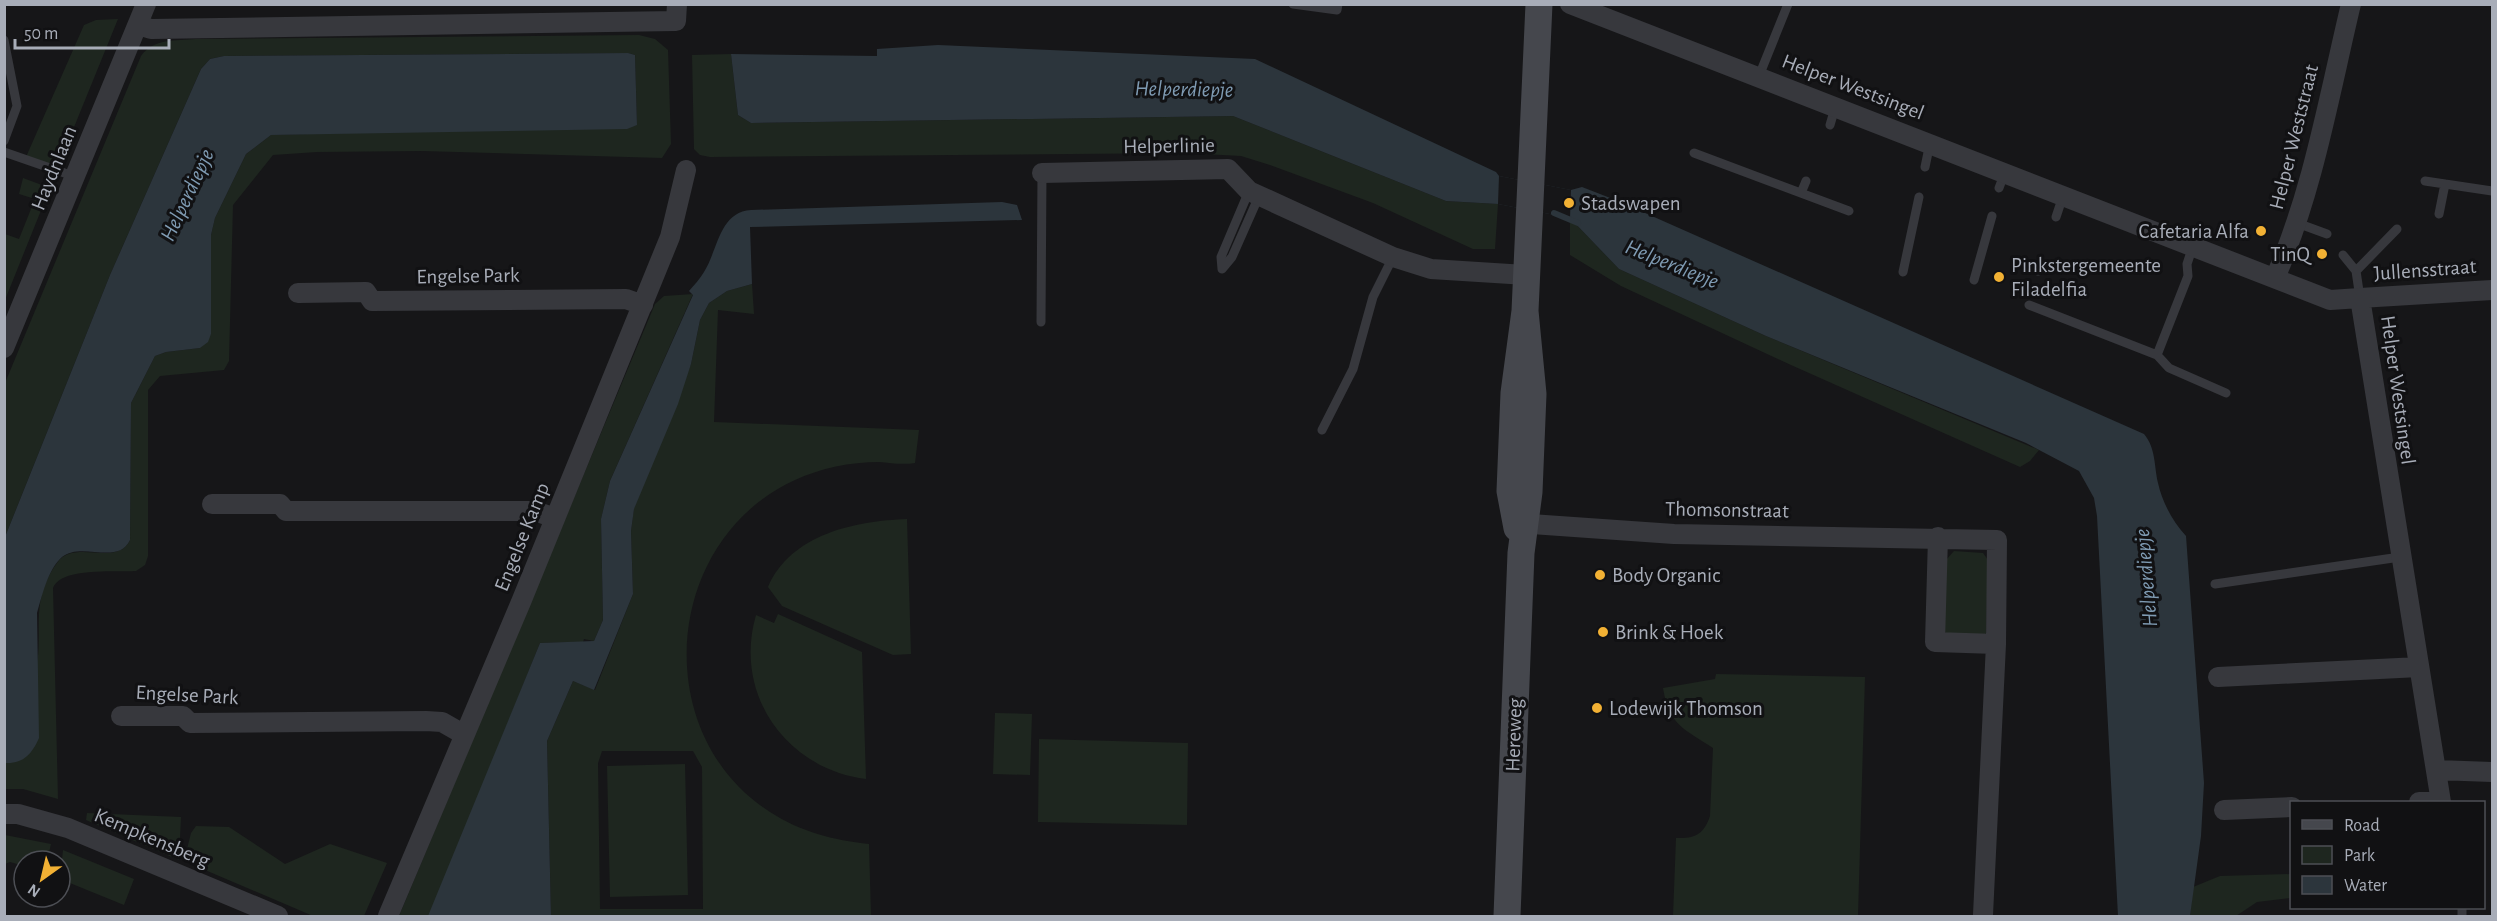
<svg xmlns="http://www.w3.org/2000/svg" width="2497" height="921" font-family="'Alegreya Sans',sans-serif">
<rect width="100%" height="100%" fill="#161618"/>
<path fill="#1e261f" fill-rule="evenodd" d="M118,19l-61,150 -31,-12 58,-132 12,-5z
M639,35l16,4 13,11 3,94 -9,14 -240,-7 -105,1 -44,3 -40,50 -4,156 -5,9 -64,6 -12,14v166l-3,9 -9,6c-20,1 -76,-4 -83,17l5,211 -35,-10h-18v-26h5c9,-31 20,-62 26,-93 8,-40 -7,-68 21,-107 17,-25 60,5 73,-23l1,-137 24,-47 11,-4 34,-4 11,-14v-99l4,-17 31,-64 25,-19 366,-10 -2,-70 -7,-2 -404,3 -14,3 -9,10 -91,206 -105,262v-154l136,-327c13,-18 34,-15 55,-17z
M731,54l7,61 13,8 482,-7 213,85 52,3 -3,45h-22l-100,-46 -103,-38 -29,-9 -56,-3 -475,4 -10,-2 -6,-6 -2,-94z
M23,178l27,10 -45,112v-66l14,5 16,-40 -16,-5z
M1570,218l49,51 147,67 273,114 -9,11 -10,6 -229,-102 -170,-79 -51,-31z
M752,284l2,30 -36,-4 -4,112 205,8 -4,33c-12,2 -24,0 -36,-1 -29,0 -58,6 -84,18 -132,60 -147,254 -25,332 31,20 63,28 99,32l2,72h-320l-4,-175 26,-60 22,9 38,-96 -2,-63 3,-23 57,-144 9,-44 9,-17 18,-12zM602,751h91l9,16 1,142h-103l-2,-146z
M693,294l-83,187 -9,38 2,101 -9,21 -10,-2 -1,3 -43,1 -110,273h-31l256,-612 9,-8z
M907,519l4,135 -18,1 -111,-49 -14,-19c23,-53 87,-66 139,-68z
M1954,551l29,2 5,7 -2,73 -5,7 -35,-7 -4,-5 4,-68z
M778,614l84,38 4,127c-80,-10 -133,-85 -110,-164l18,8z
M1716,674l149,3 -7,239h-185l3,-78c19,1 28,-4 34,-22l3,-68c-29,-19 -44,-23 -50,-60l52,-9z
M995,713l37,1 -2,61 -37,-1z
M1039,739l149,4 -1,82 -149,-3z
M685,764l3,131 -78,2 -3,-131z
M87,813l94,4 -2,43 -93,-40z
M196,826l33,1 56,37 45,-20 57,19 -23,53h-51l-129,-55 7,-28z
M5,835l46,9 -4,17h-23v5l-14,-4 -5,2z
M63,850l71,29 -10,26 -64,-26z
M2291,874v24l-34,4 -21,14h-46l3,-29 27,-11z"/>
<path fill="#2c353c" d="M938,45l317,14 241,113 3,4 72,14 11,-3 36,14 526,233c12,14 10,32 14,49 4,19 15,39 28,53l18,247 -3,53 -11,80h-72l-21,-400 -3,-18 -15,-27 -53,-28 -260,-107 -147,-67 -49,-51 -72,-14 -52,-3 -213,-85 -482,7 -13,-8 -7,-61 146,2v-7z
M628,53l7,2 2,70 -10,4 -356,6 -25,19 -31,64 -4,17v99l-3,8 -8,6 -34,4 -11,4 -24,47 -1,137c-12,26 -48,1 -68,17 -14,12 -20,39 -25,56l2,125c-7,16 -16,26 -34,25v-226l105,-262 91,-206 9,-10 14,-3z
M1002,202l15,3 5,15 -272,7 2,57 -25,7 -18,12 -9,17 -9,44 -13,40 -44,105 -3,22 2,63 -39,96 -21,-9 -26,60 4,175h-123l112,-273 54,-2 9,-21 -2,-101 9,-38 83,-186 -4,-4c5,-6 11,-12 15,-19 14,-22 15,-60 47,-62z"/>
<path fill="#161618" d="M1499,176l72,14 -1,28 -72,-14z"/>
<g fill="none" stroke-linecap="round" stroke-linejoin="round">
<path stroke="#2c353c" stroke-width="6" d="M1554,213l24,10"/>
<path stroke="#37383d" stroke-width="9" d="M1293,4l44,6 1,-6
M4,40l13,66 -13,35
M1759,76l29,-72
M1830,125l5,-17
M4,152l72,25
M1694,153l155,58
M1925,167l5,-24
M2425,181l67,10
M1999,188l6,-16
M1801,193l5,-12
M2439,214l6,-30
M2056,217l7,-21
M2297,223l30,11
M2343,255l13,16 4,27
M1222,269l-1,-12 28,-66
M1222,269l10,-12 27,-61
M2038,271l2,-5
M2356,271l41,-42
M1903,272l16,-75
M1974,280l18,-64
M2029,305l128,50 12,13 57,25
M1041,322l1,-149
M2157,355l31,-79 -1,-12 6,-18
M1322,430l31,-61 20,-72 20,-40
M2215,584l185,-27
M2462,908v8"/>
<path stroke="#37383d" stroke-width="20" d="M1570,4l760,296 30,-2 81,504
M138,25l13,4 525,-8 1,-17
M1042,173l186,-4 21,22 144,66 38,12 96,6
M2275,278c38,-87 54,-182 76,-274
M298,293l68,-1 6,9 254,-2 17,6
M2360,298l132,-8
M4,348l142,-344
M212,504h68l6,7h249l20,7
M1516,523l158,11 323,6 -1,104 -13,271
M1938,537l-3,105 61,2
M2218,677l201,-10
M121,716h62l7,7 236,-2 16,1 21,12
M2437,770l55,2
M2419,802h21
M2224,810l68,-3
M4,814h14l50,14 210,88
M388,916l133,-314 149,-365 16,-67"/>
<path stroke="#45474d" stroke-width="27" d="M1517,528l-7,-37 4,-98 11,-82 14,-307
M1507,916l14,-363 8,-61 4,-98 -8,-83"/>
</g>
<g fill="#f2b134" stroke="#111113" stroke-width="2">
<circle cx="1569" cy="203" r="6"/>
<circle cx="2261" cy="231" r="6"/>
<circle cx="2322" cy="254" r="6"/>
<circle cx="1999" cy="277" r="6"/>
<circle cx="1600" cy="575" r="6"/>
<circle cx="1603" cy="632" r="6"/>
<circle cx="1597" cy="708" r="6"/>
</g>
<g text-anchor="middle" dominant-baseline="central" stroke-width="6" stroke-linejoin="round" paint-order="stroke">
<g font-size="21" fill="#a8adb8" stroke="#111113">
<text transform="translate(1853 87) rotate(21)">Helper Westsingel</text>
<text transform="translate(2294 137) rotate(-76)">Helper Weststraat</text>
<text transform="translate(1169 146) rotate(-1)">Helperlinie</text>
<text transform="translate(54 168) rotate(-68)">Haydnlaan</text>
<text transform="translate(2425 270) rotate(-4)">Jullensstraat</text>
<text transform="translate(468 276) rotate(-1)">Engelse Park</text>
<text transform="translate(2398 390) rotate(82)">Helper Westsingel</text>
<text transform="translate(1727 510) rotate(1)">Thomsonstraat</text>
<text transform="translate(522 537) rotate(-68)">Engelse Kamp</text>
<text transform="translate(187 695) rotate(3)">Engelse Park</text>
<text transform="translate(1514 735) rotate(-88)">Hereweg</text>
<text transform="translate(152 838) rotate(23)">Kempkensberg</text>
</g>
<g font-size="21" fill="#a8adb8" stroke="#111113" text-anchor="start">
<text x="1581" y="203">Stadswapen</text>
<text x="2249" y="231" text-anchor="end">Cafetaria Alfa</text>
<text x="2310" y="254" text-anchor="end">TinQ</text>
<text x="2011" y="265">Pinkstergemeente<tspan x="2011" dy="24">Filadelfia</tspan></text>
<text x="1612" y="575">Body Organic</text>
<text x="1615" y="632">Brink &amp; Hoek</text>
<text x="1609" y="708">Lodewijk Thomson</text>
</g>
<g font-size="22" font-style="italic" fill="#7f9bb3" stroke="#111113">
<text transform="translate(1184 89) rotate(1)">Helperdiepje</text>
<text transform="translate(187 195) rotate(-65)">Helperdiepje</text>
<text transform="translate(1672 264) rotate(22)">Helperdiepje</text>
<text transform="translate(2146 578) rotate(-95)">Helperdiepje</text>
</g>
</g>
<rect width="2497" height="921" fill="none" stroke="#a8adb8" stroke-width="12"/>
<rect x="2290" y="801" width="195" height="108" fill="#111113" stroke="#4d4f55" stroke-width="1.5"/>
<rect x="2302" y="820" width="30" height="9" fill="#45474d" stroke="#4d4f55" stroke-width="1.5"/>
<text x="2344" y="831" font-size="18" fill="#a8adb8">Road</text>
<rect x="2302" y="846" width="30" height="18" fill="#1e261f" stroke="#4d4f55" stroke-width="1.5"/>
<text x="2344" y="861" font-size="18" fill="#a8adb8">Park</text>
<rect x="2302" y="876" width="30" height="18" fill="#2c353c" stroke="#4d4f55" stroke-width="1.5"/>
<text x="2344" y="891" font-size="18" fill="#a8adb8">Water</text>
<g transform="translate(42 879) rotate(214)"><circle r="28" fill="#111113" stroke="#4d4f55" stroke-width="1.5"/>
<path d="M0-4.5L10 22L0 15L-10 22Z" fill="#f2b134"/>
<text y="-9" font-size="16" font-weight="bold" text-anchor="middle" fill="#a8adb8">N</text>
</g>
<path d="M15 39v9h154v-9" fill="none" stroke="#a8adb8" stroke-width="3"/>
<text x="24" y="39" font-size="18" fill="#a8adb8" stroke="#111113" stroke-width="4.5" paint-order="stroke">50 m</text>
</svg>
